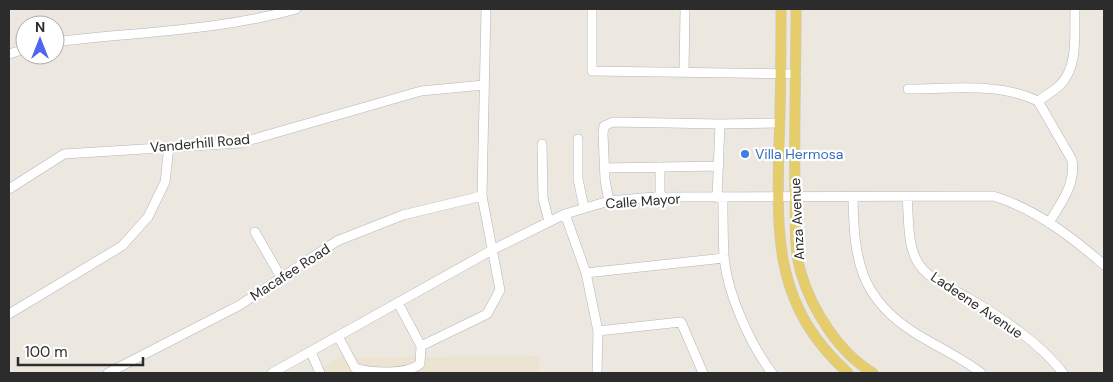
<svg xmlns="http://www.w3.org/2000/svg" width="1113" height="382" font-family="'DM Sans',sans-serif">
<rect width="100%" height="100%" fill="#ece7df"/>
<path fill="#ece4d0" d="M351,351l7,7 181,-2v17h-224l-1,-2z"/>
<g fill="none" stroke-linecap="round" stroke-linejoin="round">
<defs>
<path id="minor" d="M592,9v62l204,3
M55,42c80,-10 163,-11 241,-33
M9,54l16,-5
M684,72l1,-63
M908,89c42,0 91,-7 130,12
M720,124l60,-1
M578,139v40l6,29
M542,144l1,54 6,24
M604,168l115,-2
M9,189l55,-35 176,-11 181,-52 63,-6
M660,197v-30
M853,197c1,61 6,101 62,136 22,14 46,24 66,40
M907,197c2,20 0,46 10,64 9,18 36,28 53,38 33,20 69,43 93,74
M723,198c0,19 0,39 1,58 3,37 26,88 48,117
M609,201l-4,-21 -2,-47 1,-7 9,-4 107,2 -3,74
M565,214l21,59 12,58 -1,42
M1049,223c12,-21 27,-38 23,-63l-34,-59c7,-5 16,-10 22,-16 19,-19 14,-52 15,-76
M255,232l27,47
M586,273l138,-15
M398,303l23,43
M9,314l113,-68 26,-29 17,-35 4,-36
M598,331l83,-9 22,51
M338,336l17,32c17,5 51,7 65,-4l1,-18
M421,346l66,-32 13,-24 -18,-94 4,-187
M311,352l9,21
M108,373l132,-68 97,-64 66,-26 79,-19
M272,373l220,-123 73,-36 44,-13 45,-4 339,-1c41,12 79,41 111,69"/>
<path id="major" d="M781,9c0,44 0,89 -2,133 -2,94 -6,163 69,231
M796,9c0,60 -2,121 -1,181 1,27 -2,57 6,83 11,37 38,80 72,100"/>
</defs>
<use href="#minor" stroke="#b2b5be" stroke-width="10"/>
<use href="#major" stroke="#c8c8c8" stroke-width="11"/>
<use href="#minor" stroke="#fff" stroke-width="9"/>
<use href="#major" stroke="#e5cd6b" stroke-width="10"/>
</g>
<circle fill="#3f7fe0" stroke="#fff" stroke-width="2" cx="745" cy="154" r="5"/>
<g text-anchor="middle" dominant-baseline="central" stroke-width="4.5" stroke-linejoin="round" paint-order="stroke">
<g font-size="14" fill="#2c2c2c" stroke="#fff">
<text transform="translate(200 143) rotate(-5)">Vanderhill Road</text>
<text transform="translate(643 201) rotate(-4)">Calle Mayor</text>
<text transform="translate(797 219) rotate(-93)">Anza Avenue</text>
<text transform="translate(290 272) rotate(-33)">Macafee Road</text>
<text transform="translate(977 305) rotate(34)">Ladeene Avenue</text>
</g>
<g font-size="14" fill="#366cbe" stroke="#fff" text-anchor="start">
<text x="755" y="154">Villa Hermosa</text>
</g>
</g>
<rect width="1113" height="382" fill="none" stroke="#2c2c2c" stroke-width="20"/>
<g transform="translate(40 40)"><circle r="24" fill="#ffffff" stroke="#ababab"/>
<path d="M0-4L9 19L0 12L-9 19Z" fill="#4e66eb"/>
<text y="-8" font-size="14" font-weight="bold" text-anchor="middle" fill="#2c2c2c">N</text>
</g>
<path d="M18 357v8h125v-8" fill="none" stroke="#2c2c2c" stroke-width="2.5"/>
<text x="25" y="357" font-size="15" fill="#2c2c2c" stroke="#ffffff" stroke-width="4" paint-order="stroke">100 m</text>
</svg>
